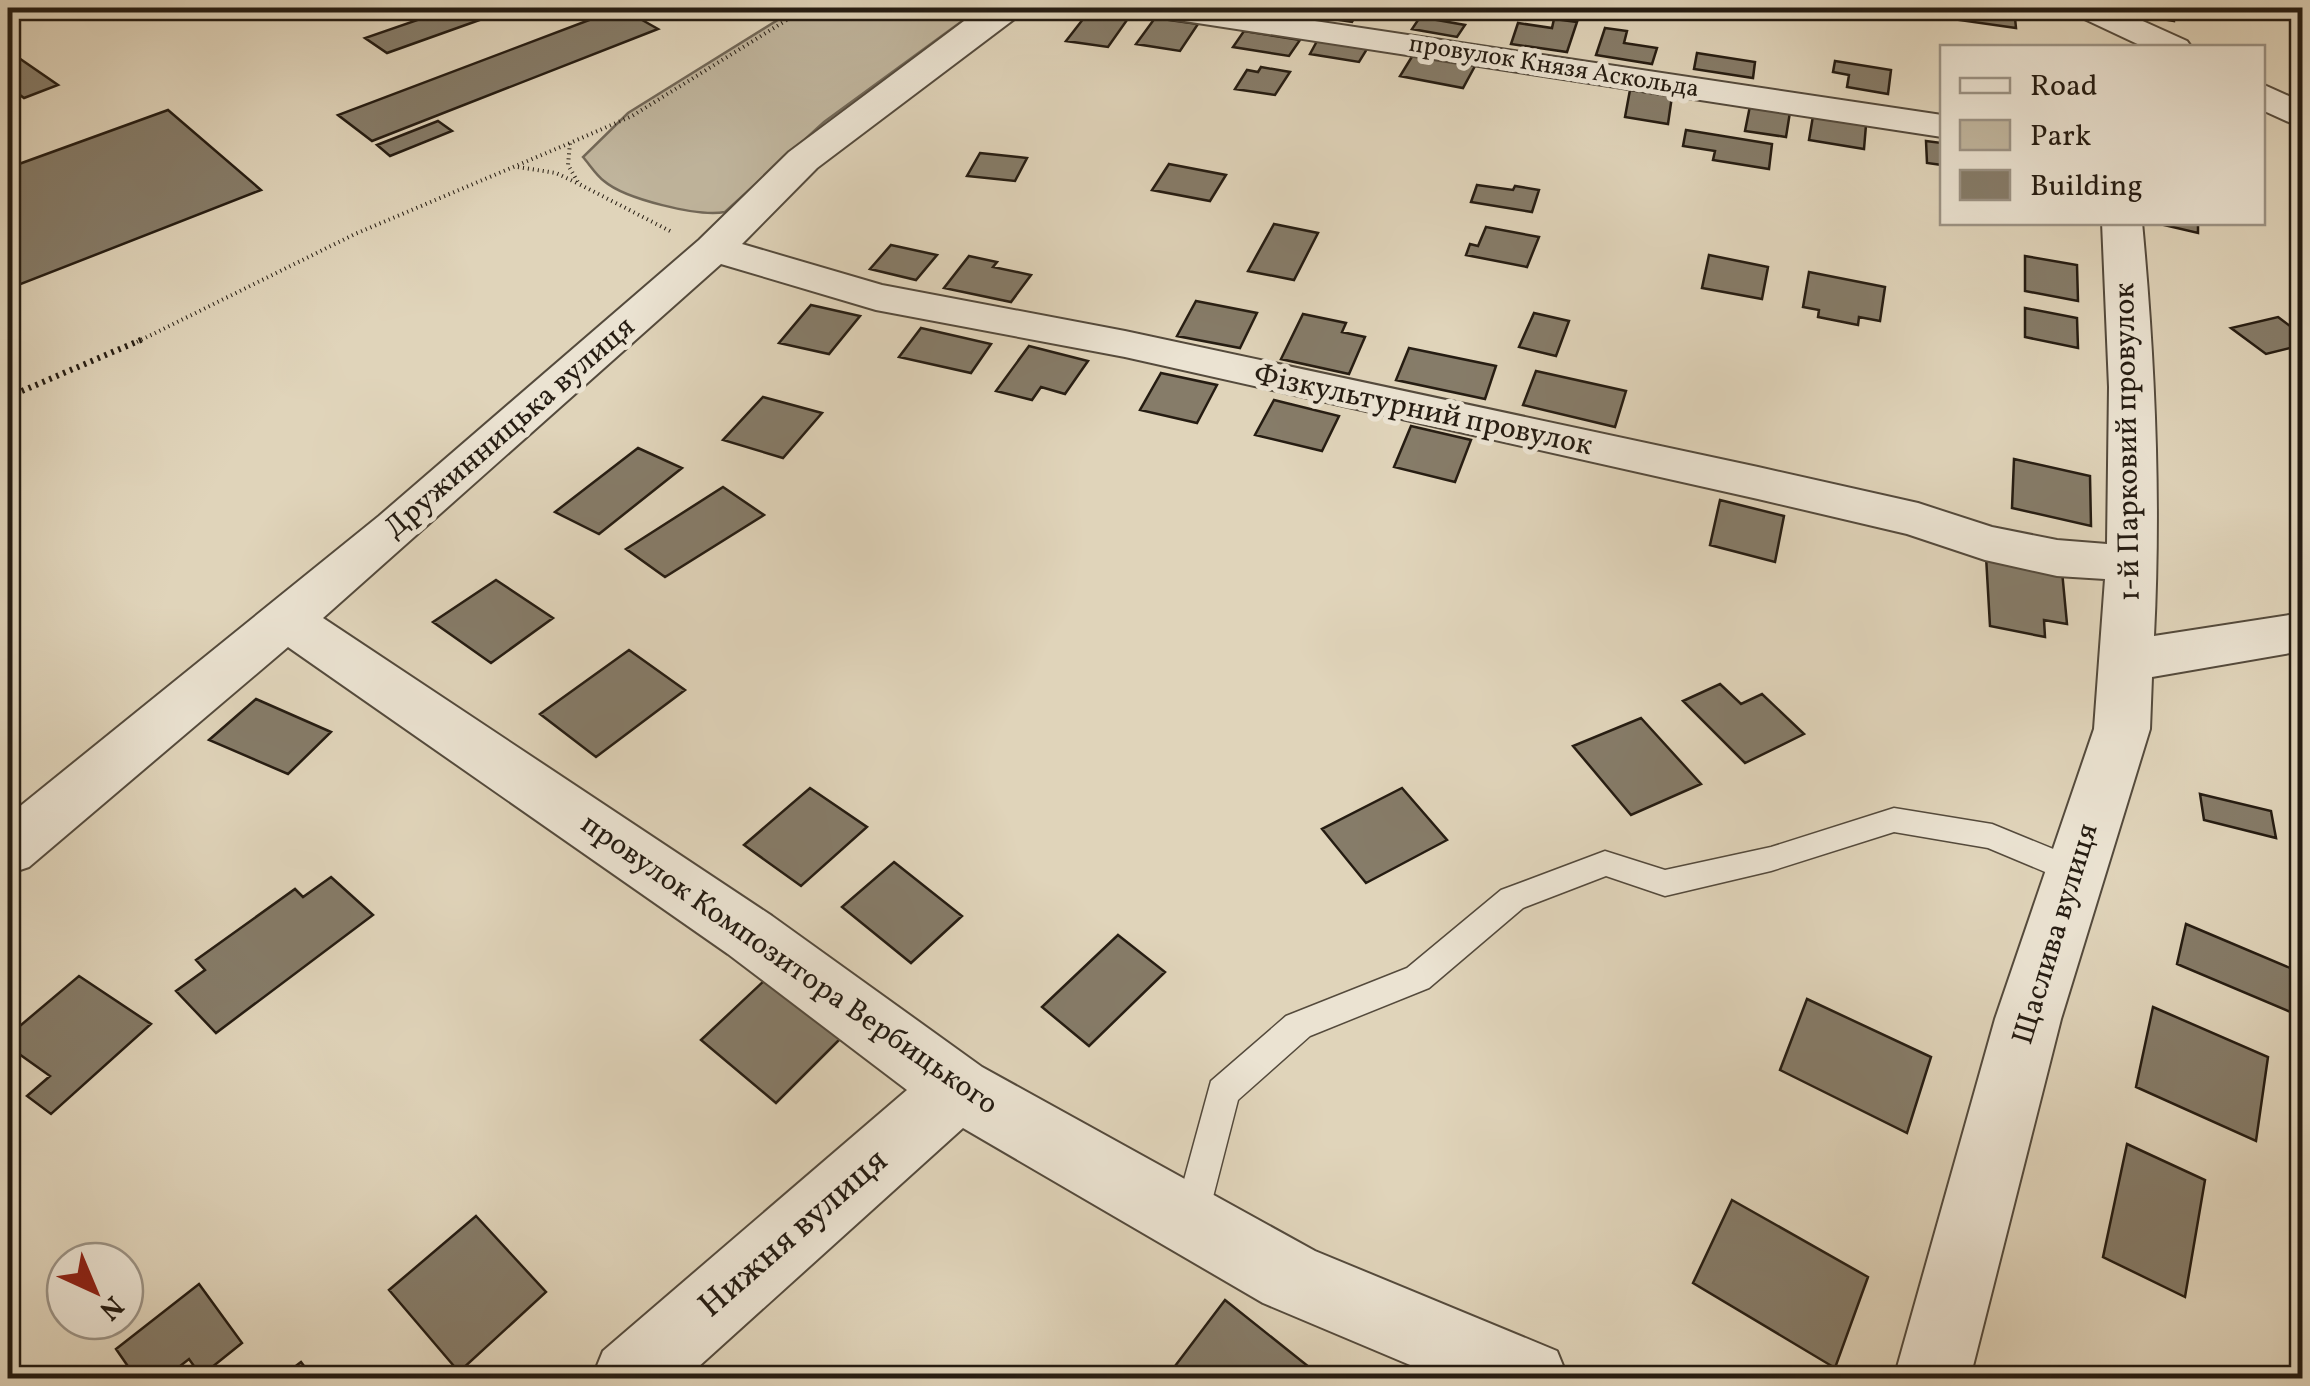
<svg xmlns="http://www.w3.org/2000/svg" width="2310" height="1386" font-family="Vollkorn,serif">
<rect width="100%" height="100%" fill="#e0d4ba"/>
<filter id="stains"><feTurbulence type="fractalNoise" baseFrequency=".002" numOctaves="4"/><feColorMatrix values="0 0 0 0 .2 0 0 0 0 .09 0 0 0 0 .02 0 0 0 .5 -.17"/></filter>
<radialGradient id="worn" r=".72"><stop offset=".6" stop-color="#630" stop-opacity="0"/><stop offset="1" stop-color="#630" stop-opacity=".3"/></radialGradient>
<path fill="#c0b59d" stroke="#726858" stroke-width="2.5" d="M797,8h183l-156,114 -99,90c-27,5 -100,-13 -121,-31 -8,-6 -14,-16 -21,-24l45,-44z"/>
<path fill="#867c69" stroke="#251c12" stroke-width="2.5" d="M452,8h61l-126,45 -22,-15z
M621,8l37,21 -286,112 -34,-26z
M1305,8h55l-8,14 -51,-8z
M1958,8h56l2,20 -57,-8z
M2129,8h46l-1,13 -30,-5v-4z
M1087,14l40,6 -19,27 -42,-6z
M1420,17l45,8 -8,12 -45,-8z
M1155,18l43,6 -18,27 -44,-7z
M1554,19l23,3 -10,30 -56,-8 7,-21 34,5z
M1605,28l22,3 -3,12 33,5 -5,16 -56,-9z
M1244,31l56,9 -11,16 -56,-9z
M1317,41l50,8 -8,13 -49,-8z
M1697,53l58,9 -2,16 -59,-9z
M1413,55l62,11 -12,22 -63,-12z
M16,56l42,29 -34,13 -16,-12v-27z
M1835,61l56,9 -3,24 -41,-7 2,-12 -16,-3z
M1261,67l29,5 -15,23 -40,-6 12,-19 11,2z
M1630,90l42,6 -4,28 -43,-7z
M1750,106l40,6 -4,25 -41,-6z
M168,110l93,80 -253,99v-121z
M1813,116l53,9 -2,24 -55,-9z
M438,121l14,10 -62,25 -13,-11z
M1686,130l86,14 -3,25 -56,-9 2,-9 -32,-5z
M1926,141l16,2v22l-15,-2z
M980,153l47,5 -12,23 -48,-5z
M1169,164l57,11 -16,26 -58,-11z
M1477,185l36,5 2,-4 24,4 -7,22 -61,-10z
M2164,222h34v11l-34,-8z
M1274,224l44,9 -24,47 -46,-9z
M1486,227l53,10 -12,30 -61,-12 4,-11 8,2z
M891,245l46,10 -21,25 -46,-11z
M1709,255l59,12 -6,32 -60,-11z
M969,256l28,6 -4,5 38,8 -20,27 -67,-14z
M2025,256l52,9 1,36 -53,-10z
M1809,272l76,15 -5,34 -21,-4 -1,8 -40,-8 1,-7 -16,-3z
M1196,301l61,12 -17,35 -63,-12z
M811,305l49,11 -31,38 -50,-11z
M2025,308l52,10 1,30 -53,-11z
M1534,313l35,8 -13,35 -37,-9z
M1303,314l43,9 -4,9 23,5 -16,37 -68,-15z
M2278,317l24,18v10l-36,9 -35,-26z
M921,328l70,16 -20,29 -72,-16z
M1029,346l59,15 -23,33 -24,-7 -9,13 -36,-9z
M1409,348l87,18 -11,33 -89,-19z
M1536,371l90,20 -11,36 -92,-22z
M1161,373l56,12 -20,38 -57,-13z
M763,397l59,16 -39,45 -60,-18z
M1274,400l65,16 -17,35 -67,-16z
M1411,426l60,14 -16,42 -61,-15z
M638,448l44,20 -83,66 -44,-22z
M2014,459l76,17 1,50 -79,-18z
M723,487l41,28 -99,62 -39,-28z
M1720,500l64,16 -9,46 -65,-17z
M1986,556l76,15 5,53 -23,-4 1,17 -55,-11z
M496,580l57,38 -62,45 -58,-41z
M629,650l56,40 -89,67 -56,-43z
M1720,684l21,20 21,-10 42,40 -59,29 -62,-62z
M256,699l75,33 -43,42 -79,-34z
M1641,718l60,66 -70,31 -58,-69z
M810,788l57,39 -66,59 -57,-41z
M1402,788l45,52 -81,43 -44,-54z
M2200,794l71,17 5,27 -72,-18z
M894,862l68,54 -51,47 -69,-56z
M331,877l42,38 -157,118 -40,-42 29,-21 -9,-10 99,-71 8,8z
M2186,924l116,49v20l-6,-2 -3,22 -116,-49z
M1118,935l47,37 -76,74 -47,-39z
M79,976l72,48 -100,90 -24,-18 23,-20 -42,-30v-10z
M766,979l74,60 -64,64 -75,-63z
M1807,999l124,58 -24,76 -127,-63z
M2153,1007l115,50 -12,84 -120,-54z
M2127,1144l78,36 -20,117 -82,-40z
M1732,1200l136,77 -33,91 -142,-85z
M476,1216l70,76 -87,80 -70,-82z
M199,1284l43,59 -41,33 -12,-17 -24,19h-29l-20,-29z
M1225,1300l94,75 -2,3h-151z
M301,1362l12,16h-33z"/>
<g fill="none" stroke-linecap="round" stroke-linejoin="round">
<defs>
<path id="service" d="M1894,808l98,16 93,38 4,9 -4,9 -11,4 -86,-36 -94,-16 -123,39 -106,25 -59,-20 -83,32 -94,80 -119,48 -72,64 -34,132 -13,6 -13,-6 -5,-12 38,-139 75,-65 121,-48 94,-78 104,-39 60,19 106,-23z"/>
<path id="minor" d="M988,8h41l-212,160 -75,76 140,41 243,46 633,136 160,36 74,24 65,13 50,4 2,-157 -7,-165h40c13,139 19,277 12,414l148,-23v38l-150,26 -2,52 -89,290 -91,359h-76l101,-359 99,-290 11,-150 -48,-3 -72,-16 -78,-26 -149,-35 -633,-142 -249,-47 -155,-46 -398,354 449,298 210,151 333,184 242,100 11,27h-127l-178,-75 -300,-175 -277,250h-94l11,-27 304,-261 -179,-136 -440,-307 -259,220 -21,7v-58l371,-300 320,-276 90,-88 175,-131z
M1148,8h80l714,107v22l-777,-119 -12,-3z
M2114,8l73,33 5,7h-46l-68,-32 -5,-7z
M2262,84l40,18v26l-40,-18z"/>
</defs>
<use href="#service" stroke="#544a3c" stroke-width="3"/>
<use href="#minor" stroke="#544a3c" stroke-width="4"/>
<path stroke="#251c12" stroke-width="4" stroke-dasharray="1 4" stroke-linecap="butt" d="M518,167l38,6 21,10
M670,231l-91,-47 -11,-19 2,-22 62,-27 174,-108
M137,342l218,-108 215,-91"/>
<path stroke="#251c12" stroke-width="6" stroke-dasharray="2.5 5" stroke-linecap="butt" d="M8,397l135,-58"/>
<use href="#service" fill="#ebe3d2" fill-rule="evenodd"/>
<use href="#minor" fill="#ebe3d2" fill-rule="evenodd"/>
</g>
<g text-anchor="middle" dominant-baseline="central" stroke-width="10" stroke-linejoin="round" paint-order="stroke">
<g font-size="25" fill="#251c12" stroke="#ebe3d2">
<text transform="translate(1554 67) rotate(9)">провулок Князя Аскольда</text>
</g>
<g font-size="30" fill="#251c12" stroke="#ebe3d2">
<text transform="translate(1423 411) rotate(12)">Фізкультурний провулок</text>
<text transform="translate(510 428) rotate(-41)">Дружинницька вулиця</text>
<text transform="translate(2128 442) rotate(-91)">1-й Парковий провулок</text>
<text transform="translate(2056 934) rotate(-73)">Щаслива вулиця</text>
<text transform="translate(789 965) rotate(35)">провулок Композитора Вербицького</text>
</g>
<g font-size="35" fill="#251c12" stroke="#ebe3d2">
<text transform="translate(794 1234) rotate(-41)">Нижня вулиця</text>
</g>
</g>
<rect width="2310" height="1386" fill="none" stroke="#e0d4ba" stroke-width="40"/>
<rect x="10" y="10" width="2290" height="1366" fill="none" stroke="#251c12" stroke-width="5"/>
<rect x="20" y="20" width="2270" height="1346" fill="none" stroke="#251c12" stroke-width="2.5"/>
<rect x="1940" y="45" width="325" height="180" fill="#ebe3d2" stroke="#9c9385" stroke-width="2.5"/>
<rect x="1960" y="78" width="50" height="15" fill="#ebe3d2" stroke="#9c9385" stroke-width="2.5"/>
<text x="2030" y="95" font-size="30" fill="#251c12">Road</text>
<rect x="1960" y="120" width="50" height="30" fill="#c0b59d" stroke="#9c9385" stroke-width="2.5"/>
<text x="2030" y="145" font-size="30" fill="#251c12">Park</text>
<rect x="1960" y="170" width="50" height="30" fill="#867c69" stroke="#9c9385" stroke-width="2.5"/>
<text x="2030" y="195" font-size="30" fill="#251c12">Building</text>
<g transform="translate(95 1291) rotate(136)"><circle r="48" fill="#ebe3d2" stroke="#9c9385" stroke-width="2.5"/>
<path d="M0-8L18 38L0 25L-18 38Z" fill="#8f2418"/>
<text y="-15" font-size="28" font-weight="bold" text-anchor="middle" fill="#251c12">N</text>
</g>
<rect width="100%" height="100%" filter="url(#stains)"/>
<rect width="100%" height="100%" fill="url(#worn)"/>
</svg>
